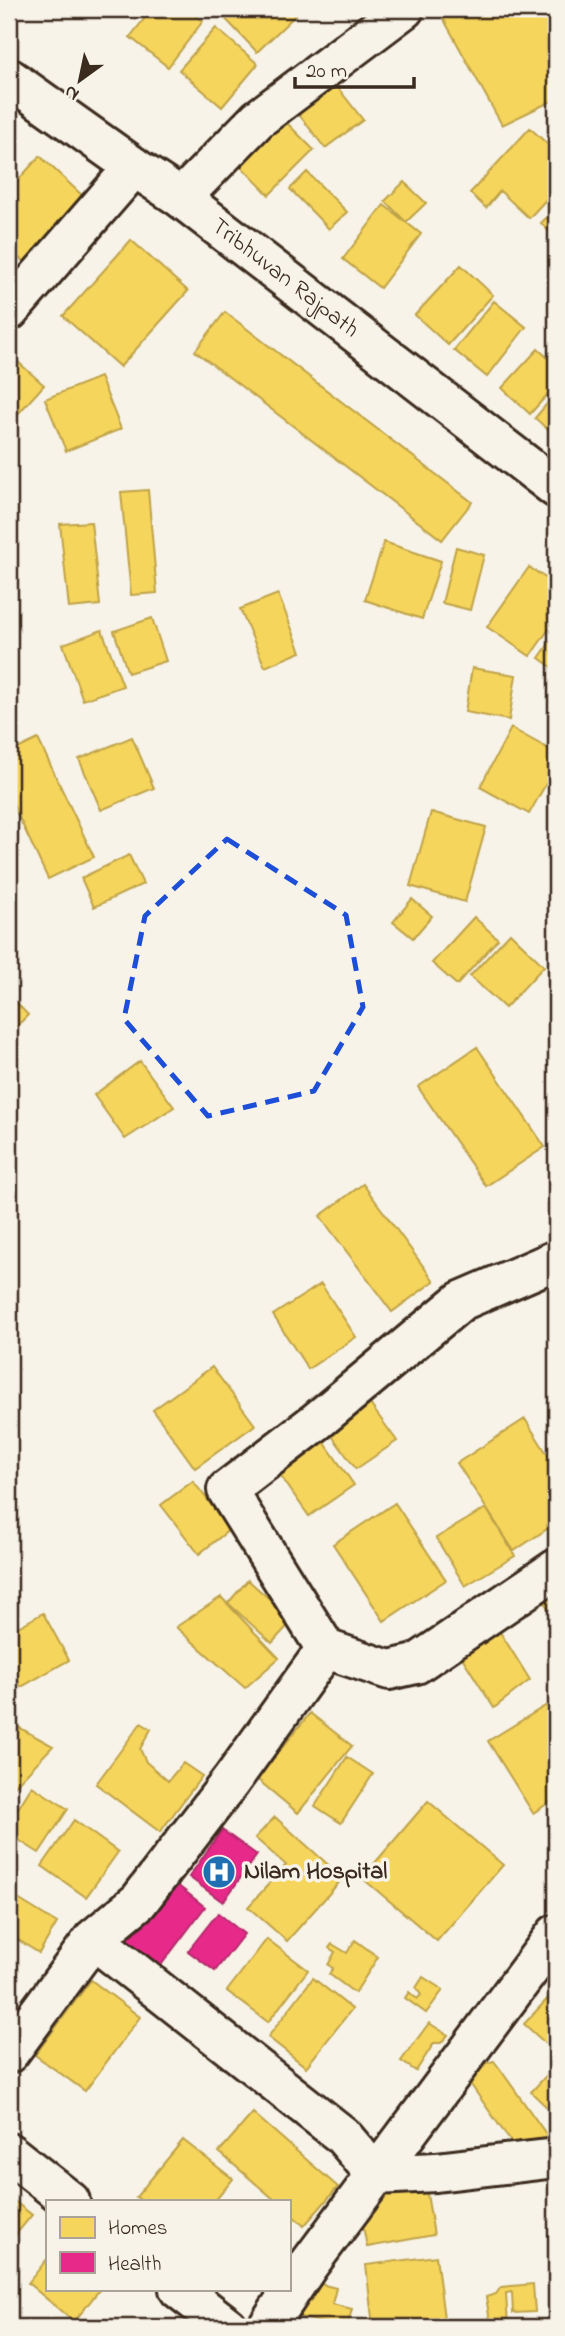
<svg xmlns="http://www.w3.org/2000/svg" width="565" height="2336" font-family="'Indie Flower',sans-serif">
<rect width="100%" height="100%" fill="#f7f3e8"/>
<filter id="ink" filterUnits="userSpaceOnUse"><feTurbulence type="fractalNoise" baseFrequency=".0143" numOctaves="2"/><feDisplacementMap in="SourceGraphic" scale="14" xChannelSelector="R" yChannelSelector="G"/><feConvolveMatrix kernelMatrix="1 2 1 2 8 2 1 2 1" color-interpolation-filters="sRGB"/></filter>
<g filter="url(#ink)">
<path fill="#f6d55c" stroke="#bea249" stroke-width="2" d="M152,9h35l16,12 -35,46 -38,-30z
M227,9h75l-45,43 -36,-38z
M438,9h117l1,90 -54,26z
M216,28l42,36 -36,43 -43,-37z
M335,84l28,36 -38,28 -28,-36z
M277,113l37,37 -45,45 -37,-38z
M530,128l26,24v37l-27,29 -29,-27 -14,17 -16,-15z
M40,156l44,41 -60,65 -15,-13v-59z
M307,172l40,40 -18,17 -39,-40z
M404,182l22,21 -20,19 -21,-21z
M384,205l37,29 -41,54 -37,-29z
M556,208v31l-15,-16z
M131,240l57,51 -68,76 -57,-51z
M461,265l32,30 -45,50 -33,-30z
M494,301l32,26 -39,50 -33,-27z
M225,312l247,190 -30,38 -247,-189z
M538,349l18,16v20l-26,29 -28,-26z
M18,362l26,23 -35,39v-52z
M100,377l21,52 -55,22 -21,-52z
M556,393v44l-21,-19z
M148,490l9,103 -26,2 -10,-103z
M91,522l9,83 -31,3 -9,-84z
M384,542l57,19 -19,58 -57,-19z
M456,547l28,8 -14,55 -28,-7z
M529,567l27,18v34l-26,37 -43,-29z
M278,594l23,58 -36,15 -25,-58z
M152,618l14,43 -38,12 -14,-42z
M102,630l21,56 -40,14 -20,-56z
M556,634v36l-17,-12z
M472,668l44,7 -7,45 -44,-8z
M511,728l45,25v13l-27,48 -49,-27z
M132,737l22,51 -53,22 -22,-51z
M38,739l56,118 -46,22 -39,-83v-43z
M431,812l55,15 -21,75 -55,-16z
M129,855l14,29 -49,23 -13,-29z
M412,899l20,17 -19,22 -20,-16z
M474,917l24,22 -41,46 -25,-22z
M510,933l34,33 -39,42 -35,-32z
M9,995l19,20 -19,19z
M477,1047l68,100 -59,39 -68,-99z
M140,1061l34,46 -49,32 -31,-44z
M363,1184l71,97 -42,31 -72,-96z
M321,1284l35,53 -48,32 -35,-54z
M212,1367l43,58 -60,43 -42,-58z
M367,1400l30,41 -41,28 -29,-40z
M525,1419l31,49v55l-42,28 -57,-88z
M320,1436l34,49 -45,31 -34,-48z
M193,1481l37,48 -31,25 -38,-49z
M395,1503l51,77 -62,41 -51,-77z
M486,1508l29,48 -50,30 -29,-48z
M248,1580l45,40 -21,23 -44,-40z
M556,1580v40l-18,-27z
M221,1597l58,61 -34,30 -69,-61z
M43,1613l26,47 -48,27 -12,-23v-32z
M495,1624l35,56 -36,28 -36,-57z
M547,1705l9,16v77l-23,15 -45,-72z
M310,1713l42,33 -54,67 -41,-34z
M9,1722l44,24 -44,46z
M141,1723l10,6 -11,20 6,13 22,19 15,-18 19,13 -42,56 -64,-48z
M347,1757l26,17 -32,49 -26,-17z
M32,1786l36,23 -29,44 -30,-19v-11z
M428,1801l75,64 -66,76 -75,-63z
M275,1817l68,61 -56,63 -39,-34 38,-42 -31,-27z
M74,1820l44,32 -32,45 -44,-31z
M10,1894l47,29 -18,30 -30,-19z
M267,1939l41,31 -40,52 -41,-31z
M355,1940l23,17 -23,36 -26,-19 4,-6 -5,-3 7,-13 -6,-4 3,-4 15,9z
M423,1977l20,13 -17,23 -21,-15 4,-6 8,7 4,-4 -5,-7z
M313,1978l39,31 -46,58 -38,-30z
M91,1980l49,37 -55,74 -50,-36z
M552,1994l4,4v55l-32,-29z
M429,2023l19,12 -7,8h-7l-18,28 -15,-10z
M494,2061l6,8 51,72 -33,11 -49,-70 11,-17z
M556,2065v51l-25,-24z
M253,2113l85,74 -34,39 -15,-14v-11h-13l-57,-49z
M183,2140l50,39 -18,22h-73l-6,-4z
M426,2188l8,47 -67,12 -9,-47z
M9,2197l23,18 -23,28z
M436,2256l9,70 -72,1 -7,-62z
M47,2259v30h53l-26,33 -46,-39z
M305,2280l31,8 -4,16 20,5 -5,18h-8l-43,-11z
M533,2284l2,28 -22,1 -1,-21 -6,1 2,34h-17l-5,-30 10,-3 5,-7z"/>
<path fill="#e7298a" stroke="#b3296a" stroke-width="2" d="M222,1830l35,25 -34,47 -34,-25z
M167,1877l38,30 -47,62 -38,-28z
M218,1913l26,21 -29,37 -27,-20z"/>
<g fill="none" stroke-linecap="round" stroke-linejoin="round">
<defs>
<path id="minor" d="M181,198l77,-79 146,-110
M9,311l125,-144
M326,1649l63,21 27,-6 140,-95
M93,1939l249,196 34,40 60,-3 120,-14
M9,2053l84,-114 46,-38 92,-120 95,-132 -99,-159 90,-69 144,-120 95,-41
M9,2153l61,48
M179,2289l49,38
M267,2327l43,-64 246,-329"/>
<g id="trunk">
<path id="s1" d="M9,78l125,89 47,31 375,290"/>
</g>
</defs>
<use href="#minor" stroke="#3b2a1e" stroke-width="44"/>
<use href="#trunk" stroke="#3b2a1e" stroke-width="44"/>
<use href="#minor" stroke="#f7f3e8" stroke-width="38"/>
<use href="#trunk" stroke="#f7f3e8" stroke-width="38"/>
</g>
</g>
<path fill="none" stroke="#1d4ed8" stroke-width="5" stroke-dasharray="14 9" stroke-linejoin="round" d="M227,839l119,76 17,92 -49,84 -106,25 -84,-97 21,-103z"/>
<defs>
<symbol id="hospital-disc" viewBox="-11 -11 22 22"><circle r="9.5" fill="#1f6fb2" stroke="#f7f3e8"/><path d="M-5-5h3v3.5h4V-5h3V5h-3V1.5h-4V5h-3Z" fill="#fff"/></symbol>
</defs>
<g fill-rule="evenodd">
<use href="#hospital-disc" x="200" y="1853" width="38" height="38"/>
</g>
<g text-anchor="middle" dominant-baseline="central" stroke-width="7" stroke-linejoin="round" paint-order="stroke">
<g font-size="24" fill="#3b2a1e" stroke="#f7f3e8">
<text stroke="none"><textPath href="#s1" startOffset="341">Tribhuvan Rajpath</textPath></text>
</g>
<g font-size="24" font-weight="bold" fill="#3b2a1e" stroke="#f7f3e8" text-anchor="start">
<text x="244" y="1872">Nilam Hospital</text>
</g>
</g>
<rect width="565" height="2336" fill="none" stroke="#f7f3e8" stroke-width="35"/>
<rect x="18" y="18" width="530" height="2301" fill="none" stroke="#3b2a1e" stroke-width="2.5" filter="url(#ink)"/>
<rect x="46" y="2200" width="245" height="91" fill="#f7f3e8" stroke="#aca397" stroke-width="2"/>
<rect x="60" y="2217" width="35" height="21" fill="#f6d55c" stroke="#aca397" stroke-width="2"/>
<text x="108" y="2234" font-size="21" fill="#3b2a1e">Homes</text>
<rect x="60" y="2252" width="35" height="21" fill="#e7298a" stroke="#aca397" stroke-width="2"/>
<text x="108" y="2270" font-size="21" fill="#3b2a1e">Health</text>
<g transform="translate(80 80) rotate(213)" stroke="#f7f3e8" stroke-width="5" paint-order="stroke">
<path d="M0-5L12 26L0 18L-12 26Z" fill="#3b2a1e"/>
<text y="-10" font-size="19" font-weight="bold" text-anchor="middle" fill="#3b2a1e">N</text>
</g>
<path d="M295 77v10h119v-10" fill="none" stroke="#3b2a1e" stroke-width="3.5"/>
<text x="306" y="77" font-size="21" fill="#3b2a1e" stroke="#f7f3e8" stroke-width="5" paint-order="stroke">20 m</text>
</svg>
